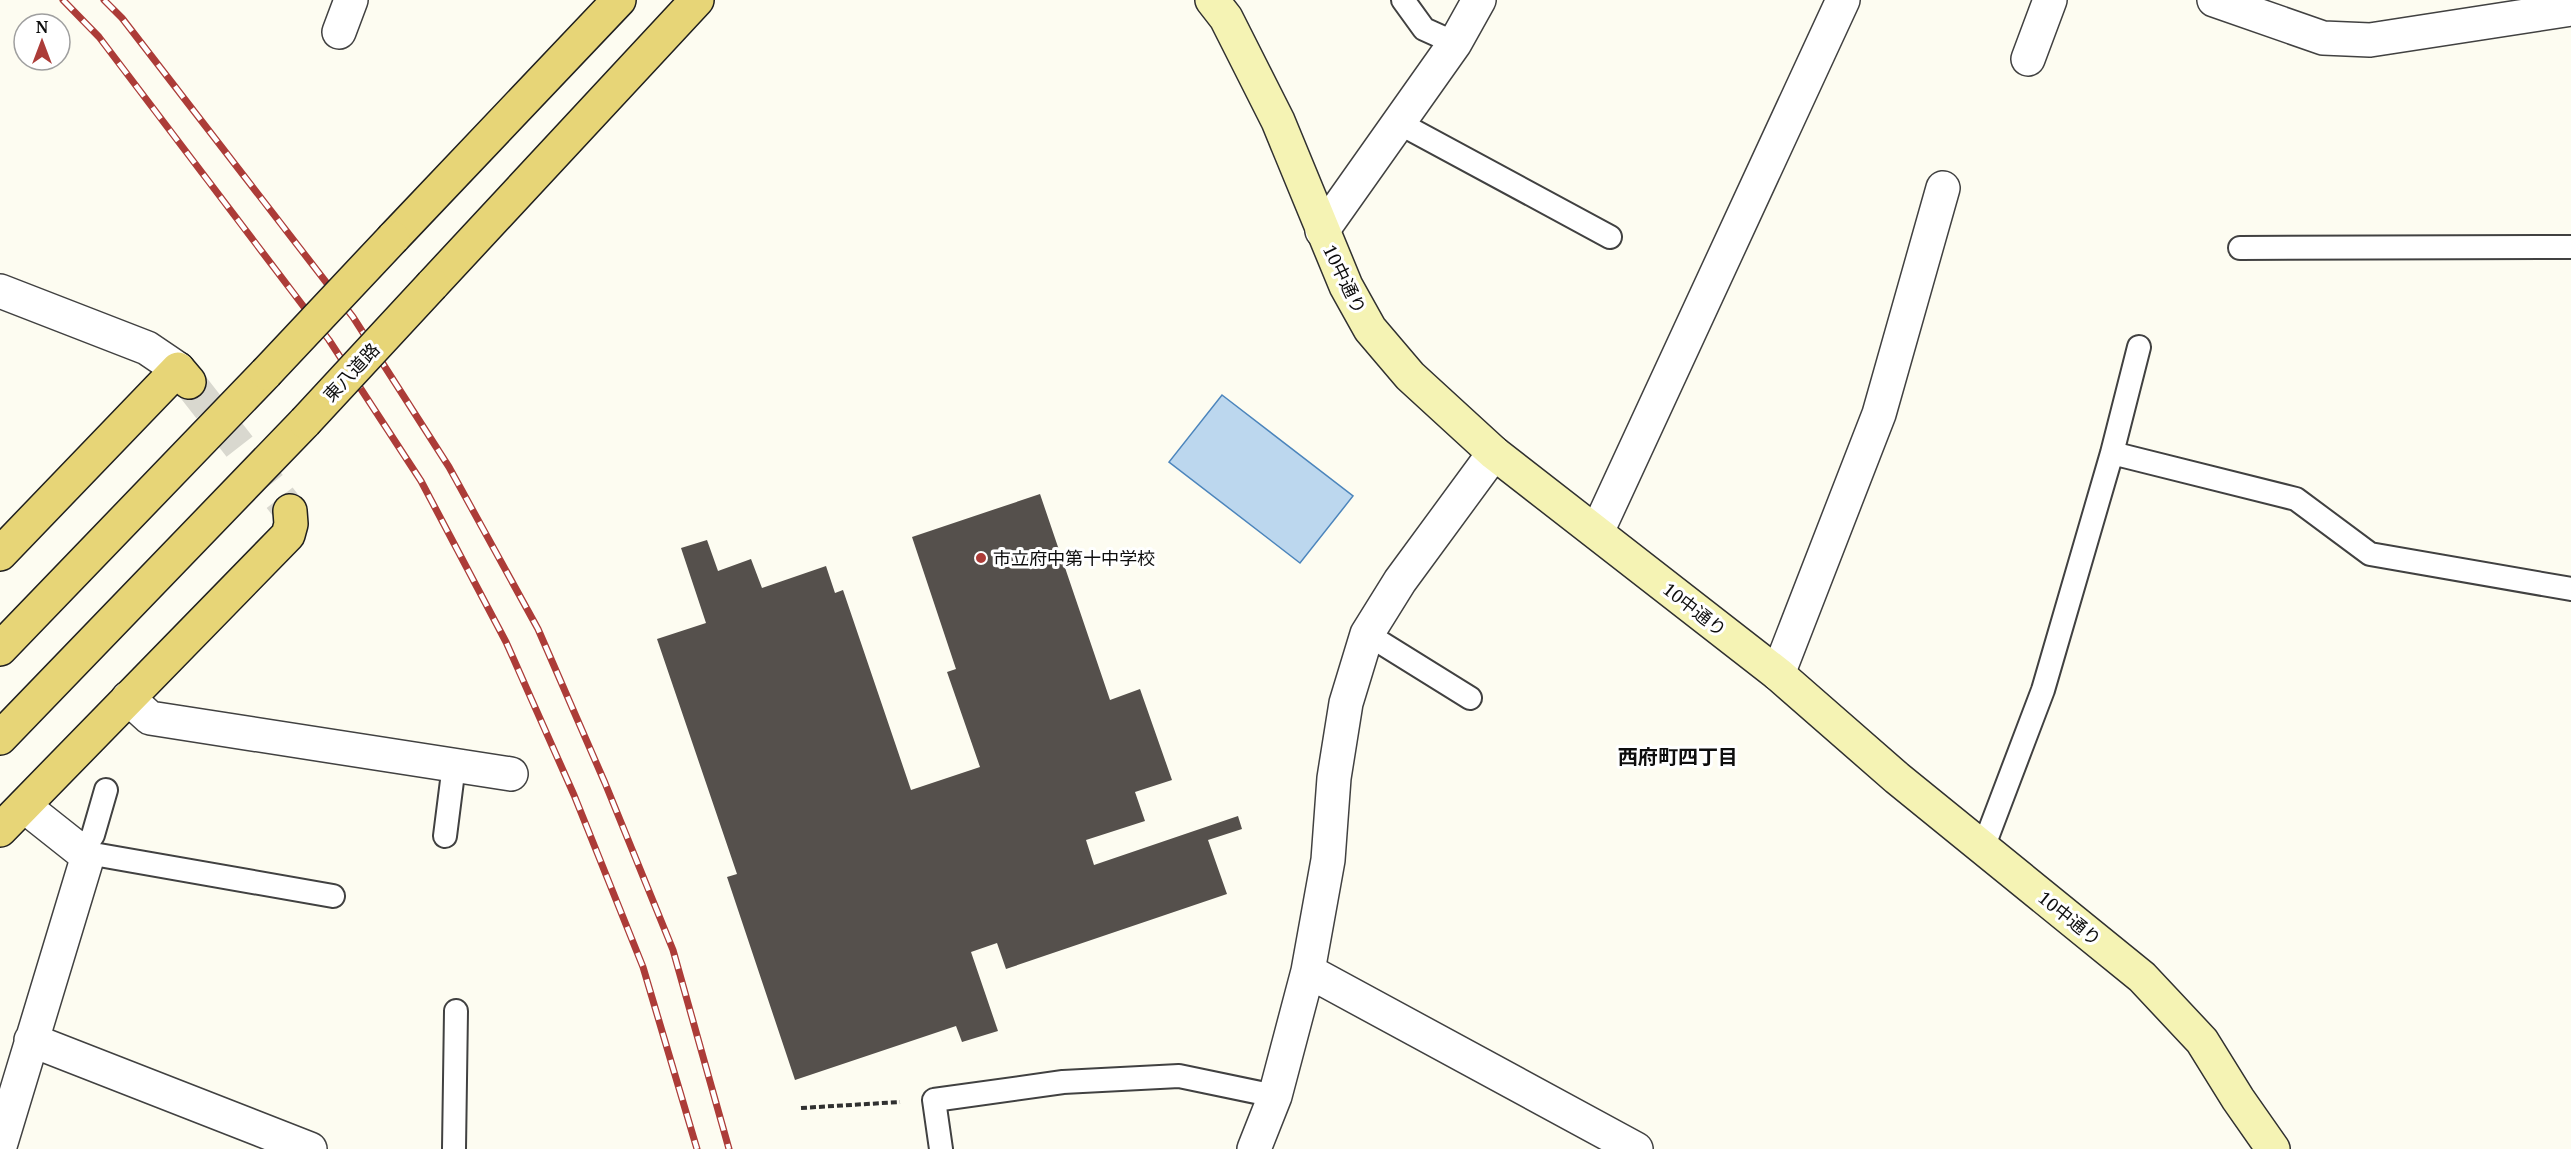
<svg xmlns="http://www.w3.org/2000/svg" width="2571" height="1149" font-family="'Noto Serif','Noto Sans JP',serif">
<rect width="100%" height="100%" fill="#fdfcf1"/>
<path fill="#bcd7ee" stroke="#4c85bc" stroke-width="1.5" d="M1222,395l131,101 -53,67 -131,-101z"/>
<path fill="#55504c" d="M1040,494l70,206 30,-11 32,91 -37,12 10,29 -59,19 8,25 144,-49 4,13 -34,11 19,54 -221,75 -9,-26 -26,9 27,79 -36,11 -6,-16 -161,54 -68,-203 10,-3 -80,-235 49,-16 -25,-75 26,-8 11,31 33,-12 11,29 64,-22 9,27 8,-3 68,200 69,-23 -33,-95 9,-3 -44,-132z"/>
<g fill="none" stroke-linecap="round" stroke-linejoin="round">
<path stroke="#d9d8cf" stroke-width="33" stroke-dasharray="33 16" stroke-linecap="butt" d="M189,382l101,129"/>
<defs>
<path id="lane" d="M1403,0l21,29 31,14
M1399,123l211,114
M2240,248l331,-1
M2112,453l184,46 74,55 201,35
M1367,634l103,64
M106,790l-13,45 -11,17 251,44
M445,836l9,-71
M1983,848l60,-158 69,-237 27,-106
M454,1149l2,-138
M941,1149l-7,-49 129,-18 116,-6 96,20"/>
<path id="street" d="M2214,0l109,38 47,2 201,-31
M339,32l12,-32
M2028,59l22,-59
M1322,231l133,-188 24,-43
M0,291l147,57 31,21
M1597,532l246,-532
M1778,674l101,-260 64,-226
M128,698l22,20 361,56
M1308,971l328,178
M31,1040l279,109
M0,1146l86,-284 -4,-10 -58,-46
M1254,1149l21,-53 33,-125 20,-111 6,-82 12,-75 21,-69 33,-53 94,-128"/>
<path id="secondary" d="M1212,0l14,18 52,103 68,165 24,43 40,47 84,77 284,221 119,104 245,199 60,64 36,58 35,50"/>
<path id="primary" d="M393,238l226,-238
M432,285l265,-285
M0,554l178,-185 11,13
M0,649l266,-276
M0,738l305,-316
M0,830l288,-295 3,-11 -1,-13"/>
</defs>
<use href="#lane" stroke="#414141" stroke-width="26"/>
<use href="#street" stroke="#414141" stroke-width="36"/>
<use href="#secondary" stroke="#303030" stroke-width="36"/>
<use href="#primary" stroke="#1f1f1f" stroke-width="36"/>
<path stroke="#303030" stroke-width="4" stroke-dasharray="6 3" stroke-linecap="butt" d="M801,1108l99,-6"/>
<use href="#lane" stroke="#fff" stroke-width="22"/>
<use href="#street" stroke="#fff" stroke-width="33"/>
<use href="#secondary" stroke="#f5f3b4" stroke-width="33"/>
<use href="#primary" stroke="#e7d577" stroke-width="33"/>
<defs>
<path id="rail" d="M63,0l36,37 230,303 92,141 85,161 68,153 69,172 54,182
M104,0l18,18 231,299 96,150 89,162 67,154 68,167 56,199"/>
</defs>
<use href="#rail" stroke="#ac3c38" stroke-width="7"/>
<use href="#rail" stroke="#fff" stroke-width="4.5" stroke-dasharray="14" stroke-linecap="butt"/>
<defs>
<path id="primary-bridge" d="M266,373l127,-135
M305,422l127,-137"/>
</defs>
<use href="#primary-bridge" stroke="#1f1f1f" stroke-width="36" stroke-linecap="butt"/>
<use href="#primary-bridge" stroke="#e7d577" stroke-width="33"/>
</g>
<circle fill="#ac3c38" stroke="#fff" stroke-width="2" cx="981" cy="558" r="6"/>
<g text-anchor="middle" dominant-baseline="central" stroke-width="6" stroke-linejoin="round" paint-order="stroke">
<g font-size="18" fill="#0e0e0e" stroke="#fff">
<text transform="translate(1345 279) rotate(64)">10中通り</text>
<text transform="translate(351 372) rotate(-47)">東八道路</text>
<text transform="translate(1695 609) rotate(38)">10中通り</text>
<text transform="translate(2070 918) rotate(39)">10中通り</text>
</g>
<g font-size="18" fill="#0e0e0e" stroke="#fff" text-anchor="start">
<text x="993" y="558">市立府中第十中学校</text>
</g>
<g font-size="20" font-weight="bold" fill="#0e0e0e" stroke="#fff">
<text x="1678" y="756">西府町四丁目</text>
</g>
</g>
<g transform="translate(42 42)"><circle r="28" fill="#ffffff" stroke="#9f9f9f" stroke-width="1.5"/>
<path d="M0-4.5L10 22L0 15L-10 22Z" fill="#ac3c38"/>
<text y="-9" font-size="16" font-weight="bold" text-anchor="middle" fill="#0e0e0e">N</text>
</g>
</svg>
